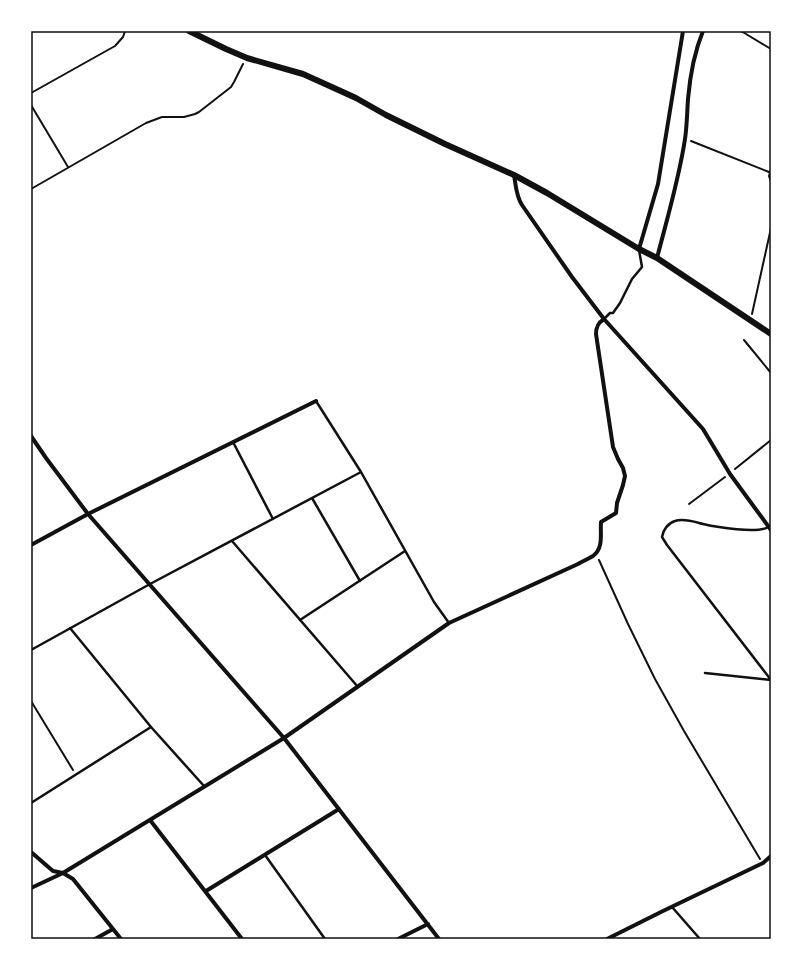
<svg xmlns="http://www.w3.org/2000/svg" width="802" height="970" font-family="'DM Sans',sans-serif">
<rect width="100%" height="100%" fill="#fff"/>
<g fill="none" stroke-linecap="round" stroke-linejoin="round">
<path stroke="#111" stroke-width="2" d="M741,31l30,18
M31,93l84,-47 8,-9 2,-6
M31,105l37,62
M691,141l78,31
M771,169l-2,7 2,6
M31,189l115,-66 16,-6h22l11,-3 4,-2 32,-25 3,-5 9,-18
M752,314l19,-86
M744,340l27,33
M735,469l36,-29
M689,504l36,-27
M599,560l29,64 27,55 29,52 76,128
M31,701l42,69"/>
<path stroke="#111" stroke-width="2.5" d="M604,319l6,-6h3l7,-10 12,-24 10,-12 -3,-17
M316,401l45,71 73,130 15,21
M233,442l40,77
M312,498l48,83
M768,527c-10,7 -52,0 -65,-3 -8,-2 -19,-6 -28,-3 -7,2 -12,9 -13,16l5,8 104,135
M232,541l126,146
M300,620l105,-69
M70,628l81,99 53,59
M31,650l119,-66 211,-112
M705,673l66,7
M31,803l120,-76
M265,855l60,84
M672,907l28,32"/>
<path stroke="#111" stroke-width="4" d="M514,175c2,11 2,21 8,30l50,72 32,42 99,110 27,45 41,56
M639,249l19,-65 25,-153
M657,258c10,-39 22,-79 28,-119 2,-13 2,-26 3,-40 2,-23 6,-46 15,-68
M31,436l15,22 42,56 196,224 155,201
M31,545l57,-31 228,-113
M150,820l92,119
M31,852l15,13 7,6 10,2 10,6 48,60
M31,888l32,-15 221,-135 165,-115 129,-59c5,-3 10,-5 15,-8 11,-8 7,-23 8,-34l15,-9 1,-10 6,-18 2,-9 -2,-8 -5,-9 -5,-12 -17,-113c0,-7 2,-11 8,-15
M206,891l133,-82
M95,939l18,-10
M398,939l30,-15
M607,939l56,-28 100,-48 8,-7"/>
<path stroke="#111" stroke-width="6" d="M189,31l37,18 21,9 56,16 31,14 22,10 30,17 59,29 69,31 33,18 92,56 18,9 114,76"/>
</g>
<rect width="802" height="970" fill="none" stroke="#ffffff" stroke-width="64"/>
<rect x="32" y="32" width="738" height="906" fill="none" stroke="#111" stroke-width="1.5"/>
</svg>
